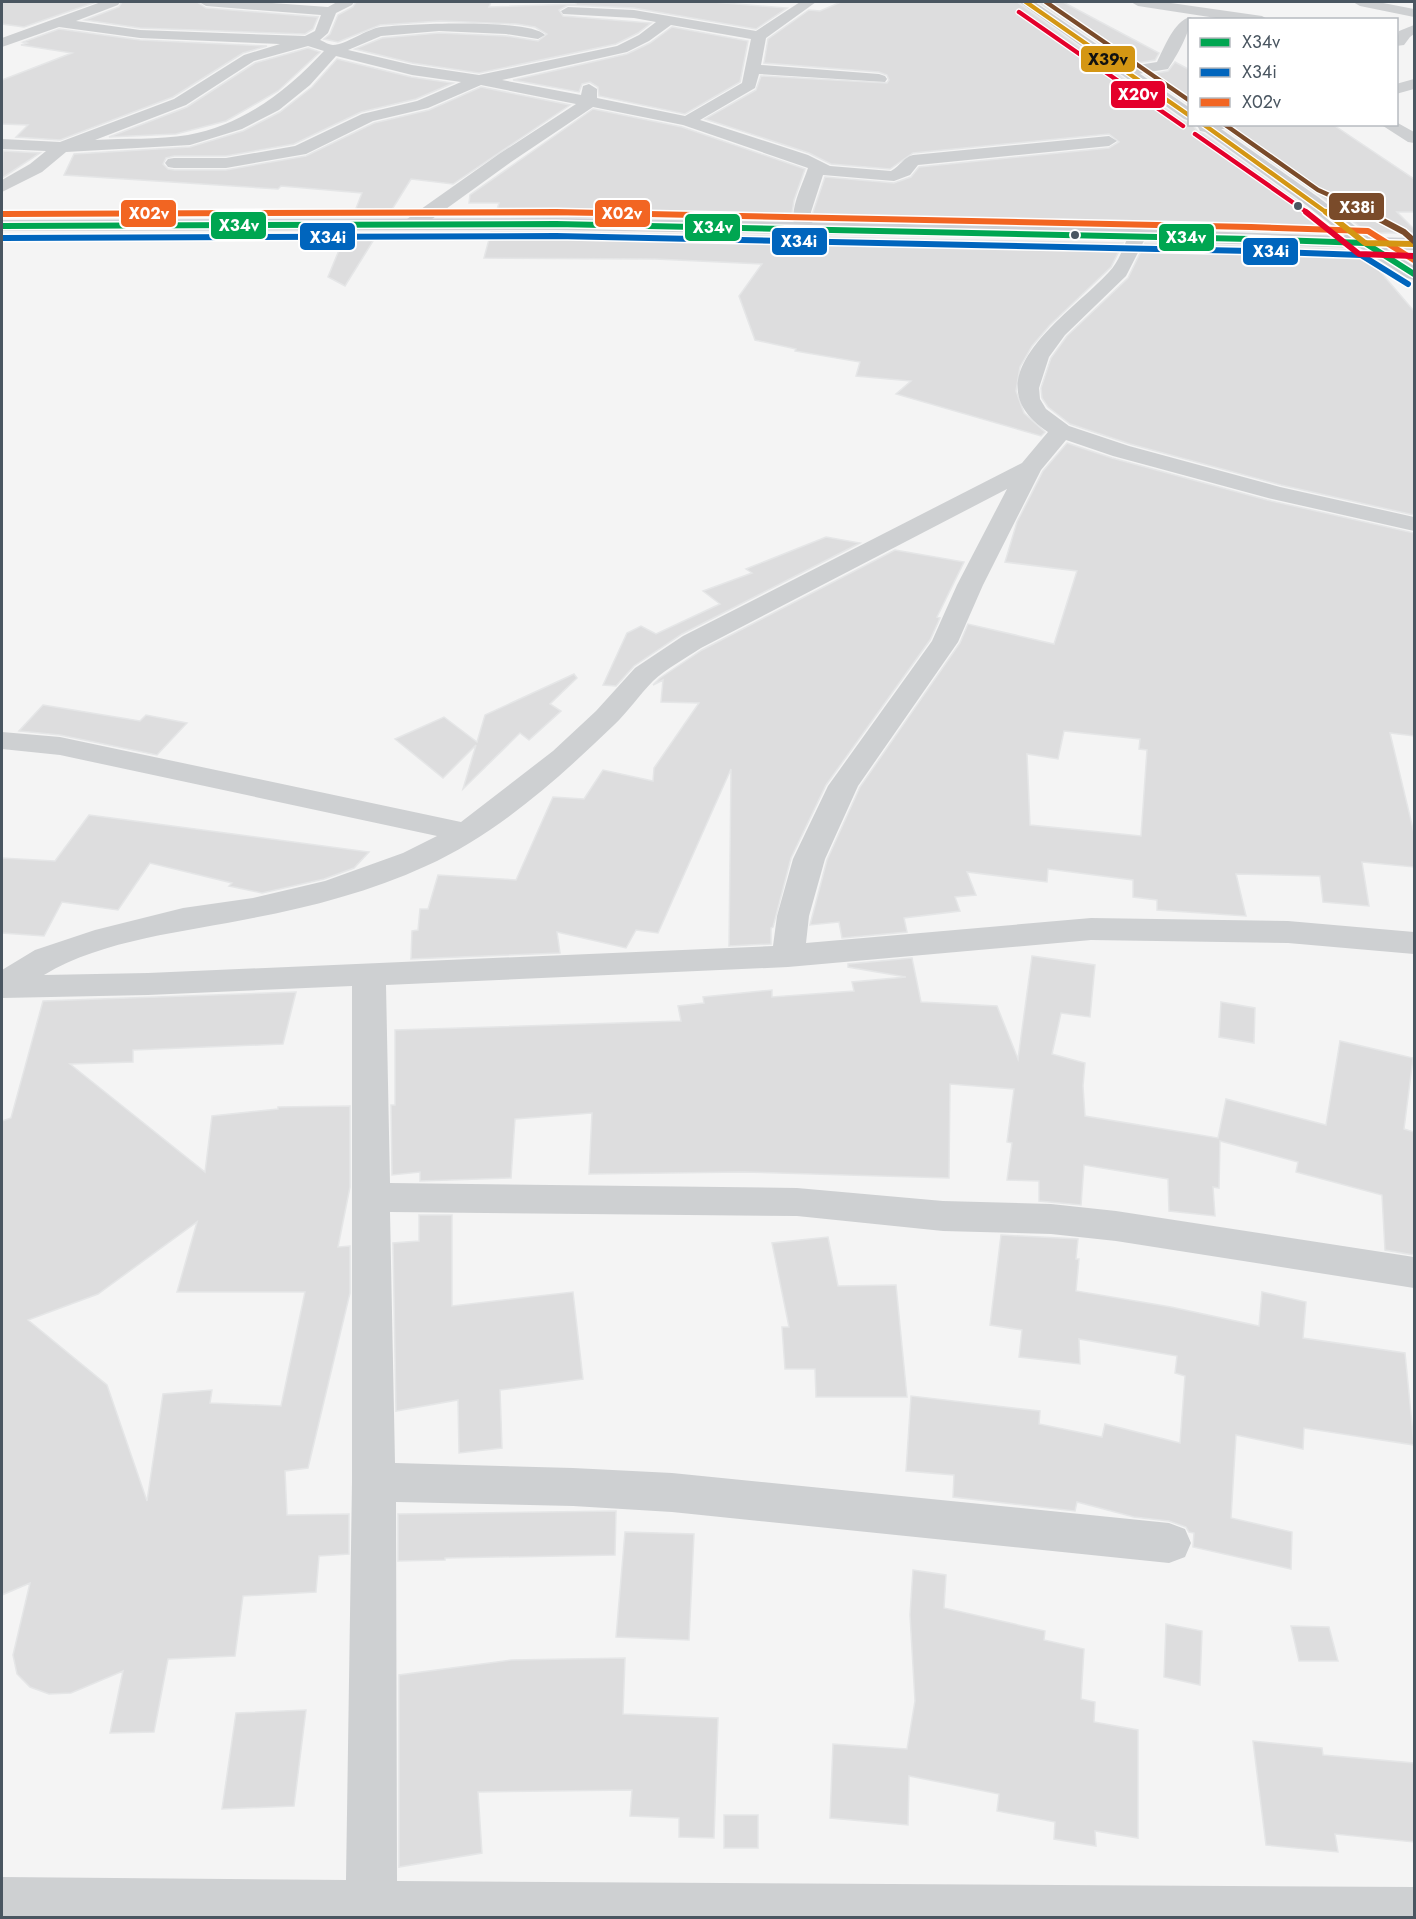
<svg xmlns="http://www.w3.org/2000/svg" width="1416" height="1919" font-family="Jost,sans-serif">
<rect width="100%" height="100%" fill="#f4f4f4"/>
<path fill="#ddddde" stroke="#e5e6e7" stroke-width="1.5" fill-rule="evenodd" d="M2,2h94l-72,25 -22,-3z
M122,2h75l9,6 112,9 -5,12 -8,5 -165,-6 -55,-8 34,-13z
M356,2h135l-2,5 87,-3v-2h137l74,6 -31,21 -122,-21 -66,-3 -9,5 4,6 88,7 -13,10 -22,11 -137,29 -67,-10 -57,-14 27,-11 57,-5 67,3 32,5 9,-7 -12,-7 -18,-3 -77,-3 -60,4 -42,17 -14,-3 6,-5 8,-19 15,-8z
M841,2h176l166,119 9,3 6,8 6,2 101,73 33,27 -262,-9 -262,-5 -1,-8 12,-35 69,6 17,-6 8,-10 190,-19 10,-6 -10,-8 -196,19 -23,16 -59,-5 -22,-11 -104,-34 51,-29 5,-14 126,7 2,-3 -2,-5 -8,-3 -115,-9 4,-24 41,-29 11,1z
M1038,2h25l96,51 -4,7 -25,4z
M672,27l76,14 -8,41 -55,32 -86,-18 -1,-9 -8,-5 -8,2 -3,8 -66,-12 114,-26 23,-11z
M59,29l81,11 127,6 -24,7 -70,44 -113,43 -44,-3 12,-12 -26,-1v-44l70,-27 -51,-8 6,-2 -4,-1z
M308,48l12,4 -42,39 -52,30 -50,13 -67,3 78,-30 68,-44z
M337,59l74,18 42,6 -37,16 -55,13 -67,32 -68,12h-52l-8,2 -3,6 5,5 6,1h52l80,-14 68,-33 55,-13 52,-23 89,18 -117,79 -42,-5 -23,37h-35l9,-23 -81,-7 -3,3 -214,-14 10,-21 116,-7 53,-16 37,-19 32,-25z
M1175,62l15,8v35l-44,-30 22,-4z
M593,109l89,18 123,42 -11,31 -3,20 -296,-4 4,-13h-30l1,-8z
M1238,124h94l82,55v33h-17l17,17v4h-46l-49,-38 -92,-65 7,-1z
M3,151l37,2 -38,25z
M491,232h65l567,11 -12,24 -61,58 -18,21 -12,21 -4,24 8,22 21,19 -4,4 -145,-42 15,-13 -55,-5 4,-14 -65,-11 1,-2 -41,-9 -16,-44 23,-32 -107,-5 -171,-1z
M346,233h32l-33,53 -17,-9z
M1145,243l214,7 6,4 49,57v204l-133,-30 -151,-41 -60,-20 -22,-17 -6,-9 -1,-10 10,-30 16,-22 61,-58z
M1067,443l45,15 155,42 147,33v203l-24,-3 24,100v34l-52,-5 7,44 -46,-4 -3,-26 -84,-2 10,42 -89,-6v-10l-24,-3v-17l-85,-11 -1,13 -80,-10 9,23 -21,2 5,14 -56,7 3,14 -65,6 -3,-16 -29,3 17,-65 33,-73 100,-144 8,-19 86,20 23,-73 -72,-9 12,-40 26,-51zM1064,731l76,8 -1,10 8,1 -6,86 -111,-11 -3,-71 31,5z
M826,537l34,6 -178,91 -48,32 -18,20 -13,-1 24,-52 14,-7 15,8 64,-30 -17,-13 49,-18 -6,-4z
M895,550l69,12 -27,55 3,1 -10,22 -104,145 -35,73 -18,69 -2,1v16l-42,2 2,-177 -73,164 -22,-3 -10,18 -69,-16 3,21 -149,6 1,-28 6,-1 2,-21h8l10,-34 78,5 37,-83 31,2 19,-29 50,11 1,-13 45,-65 -38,-1 2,-22 -10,5 7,-7 42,-28z
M574,674l3,4 -27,26 11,7 -32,29 -9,-7 -57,56 13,-44 -33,33 -48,-39 49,-22 33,25 8,-27z
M43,705l97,16 6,-6 41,8 -30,32 -97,-20 -41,-4z
M89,815l280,37 -15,16 -30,11 -62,14 -33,-7 3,-3 -82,-20 -32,47 -56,-8 -18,34 -42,-3v-75l53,3z
M1032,956l63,9 -5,52 -29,-4 -9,41 33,9 -2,23 2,30 133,22 8,-39 100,26 14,-84 73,17 -9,71 10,3v123l-29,-5 -3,-55 -86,-23 2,-10 -78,-21 -1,47 -6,-1 2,29 -46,-5 -1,-32 -84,-14 -3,40 -42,-4v-20l-32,-1 5,-37 -5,-1 7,-53 -64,-5 -1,94 -206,-6 -154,2 3,-61 -77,6 -4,59 -91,3v-9l-28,3 -1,-70h4v-75l286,-9 -3,-15 26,-3 -1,-6 69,-7v7l82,-6 -2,-9 54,-5 -58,-10v-3l64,-6 9,44 76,4 21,53z
M296,992l-13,52 -150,6v12l-63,2 135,108 7,-56 66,-7v-2l72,-1v81l-12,60 12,-1v47l-42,175 -23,3 2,44 62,-1v40l-30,2 -3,36 -73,4 -8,60 -67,3 -14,73 -44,1 13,-62 -52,22 -22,1 -19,-7 -13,-13 -4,-19 17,-72 -28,12v-474l9,-3 32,-117zM197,1222l-20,70h128l-24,114 -71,-3 2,-13 -49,4 -16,107 -40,-116 -79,-65 70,-26z
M1221,1002l34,6 -1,35 -35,-6z
M419,1215h33v91l121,-14 10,87 -83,11 2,58 -43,5 -1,-53 -62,11 -3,-168 26,-2z
M1001,1235l77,4 -2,20h3l-3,32 95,16 88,19 3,-34 44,10 -3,36 102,15 9,92 -110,-17 -1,21 -67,-14 -5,83 61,14 -1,37 -98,-22 1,-14 -5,-1 -3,-5 -17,-6 -35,-4 -57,-15 -2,9 -122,-14 1,-22 -48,-4 5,-75 129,15 -1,13 63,13 3,-13 75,19 5,-67 -10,-3 2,-17 -98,-17 1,25 -61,-7 3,-27 -32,-5z
M828,1237l10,49 58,-1 11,112h-91l-1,-28h-30l-3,-42h7l-17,-84z
M616,1511l-1,44 -170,3v2l-47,1v-47z
M625,1532l69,2 -5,106 -73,-3z
M913,1570l33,5 -2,33 101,23 -1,9 40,9 -3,50 14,3 -1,20 44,8v108l-43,-7 1,15 -42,-7 1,-17 -58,-11 2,-17 -90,-18 -1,49 -78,-7 3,-74 74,5 8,-48 -5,-86z
M1166,1624l36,7 -2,54 -36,-8z
M1291,1626l38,1 9,34h-39z
M625,1658l-2,56 95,4 -4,120 -35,-1v-19l-49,-2 2,-26 -154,2 4,61 -83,14v-192l112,-15z
M306,1710l-12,96 -72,3 14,-96z
M1253,1741l69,7 1,7 91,8v79l-79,-8 3,18 -72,-7z
M724,1815h34v33h-34z"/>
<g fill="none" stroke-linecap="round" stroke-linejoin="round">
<path fill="#ced0d2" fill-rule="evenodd" d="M101,2h19l-2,3 -42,16 64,9 165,6 10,-5 6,-16 -115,-9 -7,-4h59l70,5 9,-5h17l-2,3 -16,8 -8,20 -8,7c3,1 9,5 13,5 13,0 33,-16 48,-18 26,-3 149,-9 164,8l-7,4 -32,-5 -67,-3 -58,5 -33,14 64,15 67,10 138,-29 22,-11 17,-13 -22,-4 -71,-4 -2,-3 7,-4 66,3 122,21 44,-29h16l-50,36 -5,27 118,9 6,2 2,3 -2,3 -126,-8 -4,14 -55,32 108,35 22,11 61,5c9,-5 13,-14 22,-16l196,-19 8,5 -8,5 -191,19 -8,10 -16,6 -71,-6 -12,37 2,16 -2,4h-14c-11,-18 5,-45 11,-64l-125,-43 -90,-18 -82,55 -90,65h-14l-2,-4 2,-4 92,-65 77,-50 -95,-19 -53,23 -55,13 -67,33 -80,14h-52l-6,-1 -3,-4 3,-4 6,-1h52l69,-12 67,-32 55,-13 44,-19 -49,-7 -76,-19 -26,29 -31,25 -37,19 -52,16 -124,7 -24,20 -40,20v-12l28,-16 16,-13 -44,-2v-10l58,3 114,-43 70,-44 36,-11 -140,-6 -81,-11 -57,20v-9zM671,25l80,14 -9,44 -57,33 -88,-18v-9l-8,-5 -6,2 -2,9 -79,-15 125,-28 22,-11zM308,46l16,5c-37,40 -81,74 -136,84 -30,5 -63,3 -93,5l91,-35 68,-44z
M1131,2h33l98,14 7,4h-40l-91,-14z
M1353,2h25l36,7v8l-54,-11z
M1190,17l6,3h-6c0,13 -14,37 -22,49l-43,7 -5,-2 -3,-3 3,-3 37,-6c7,-14 17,-41 33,-45z
M1414,25v9l-4,3 -6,8 -8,1 3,-15z
M1414,79v10l-18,5v-10z
M1396,122l18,10v11l-6,-1 -28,-18h16z
M1199,124h37l-2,3 -28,5 -6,-1 -2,-4z
M1138,229l7,2 2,4 -21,41 -61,59 -16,22 -10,31 1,11 6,10 23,17 60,20 151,41 134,30v14l-146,-33 -155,-42 -47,-16 -25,30 -58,115 -25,57 -100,144 -33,73 -16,57 -3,27 285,-25 197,3 126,11v22l-126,-11 -197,-3 -303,27 -402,18 4,198 407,5 146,13 108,3 65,7 298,46v31l-298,-47 -65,-7 -108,-3 -146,-15 -407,-4 5,251 178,5 99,5 497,50 16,6 6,14 -6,14 -16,6 -497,-51 -99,-6 -177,-4 1,379 1017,6v31h-1412v-41l344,3 6,-398v-496l-204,9 -146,3v-28l33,-20 60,-20 88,-22 70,-10 72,-17 78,-28 34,-17 -377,-81 -58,-6v-17l58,5 401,85 92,-71 43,-40 39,-43 48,-32 339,-173 26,-31c-82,-54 24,-119 61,-160 10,-10 14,-25 20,-37l2,-4zM1007,489l-50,96 -25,56 -104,145 -35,73 -16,57 -4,30 -625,27 -104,2c59,-36 142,-43 209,-57 58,-11 119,-27 173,-52 71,-32 132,-87 188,-141 14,-13 25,-30 39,-44 14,-13 33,-23 48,-33z"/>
<path fill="#ced0d4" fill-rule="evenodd" d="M1019,2h16l155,106v13l-6,-2z
M1194,124h20l104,73 51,40 45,1v12l-27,-1 27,17v14l-7,-2 -47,-30 -284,-9 -520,-9 -554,1v-11l554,-2 520,9 269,9 -39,-31z"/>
<defs>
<path id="bus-1" d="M2,226l554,-2 695,15 114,4 49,31"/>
<path id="bus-2" d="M2,238l554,-2 695,15 110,4 47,29"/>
<path id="bus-3-far1" d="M210,213h404"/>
<path id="bus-3" d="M2,214l554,-2 695,15 117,4 46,29"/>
<path id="bus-4-far1" d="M1026,2l164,114
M1203,124l124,89"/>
<path id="bus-4" d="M1326,212l39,31 49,1"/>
<path id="bus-5-far1" d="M1019,12l164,114
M1195,134l113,79"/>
<path id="bus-5" d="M1306,212l53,42 55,2"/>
<path id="bus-6-far1" d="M1046,2l144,99
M1224,124l94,66 51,23"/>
<path id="bus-6" d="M1366,212l38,20 10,9"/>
</defs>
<use href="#bus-1" stroke="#fff" stroke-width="9"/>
<use href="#bus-2" stroke="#fff" stroke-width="9"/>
<use href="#bus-3-far1" stroke="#fff" stroke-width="7"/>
<use href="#bus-3" stroke="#fff" stroke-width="9"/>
<use href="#bus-4-far1" stroke="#fff" stroke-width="7"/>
<use href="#bus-4" stroke="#fff" stroke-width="9"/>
<use href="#bus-5-far1" stroke="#fff" stroke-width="7"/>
<use href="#bus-5" stroke="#fff" stroke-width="9"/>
<use href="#bus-6-far1" stroke="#fff" stroke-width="7"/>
<use href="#bus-6" stroke="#fff" stroke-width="9"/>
<use href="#bus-1" stroke="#00a651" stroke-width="6"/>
<use href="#bus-2" stroke="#0065bd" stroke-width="6"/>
<use href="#bus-3-far1" stroke="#f26522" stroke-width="4.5"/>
<use href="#bus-3" stroke="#f26522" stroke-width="6"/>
<use href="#bus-4-far1" stroke="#d49613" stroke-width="4.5"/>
<use href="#bus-4" stroke="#d49613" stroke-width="6"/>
<use href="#bus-5-far1" stroke="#e4002b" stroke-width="4.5"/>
<use href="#bus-5" stroke="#e4002b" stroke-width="6"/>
<use href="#bus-6-far1" stroke="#7a4b2a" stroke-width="4.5"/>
<use href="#bus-6" stroke="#7a4b2a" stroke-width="6"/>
</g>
<g fill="#4a5661" stroke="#fff" stroke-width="2">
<circle cx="1298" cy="206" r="5"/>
<circle cx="1075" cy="235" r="5"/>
</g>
<g stroke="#fff" stroke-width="2">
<rect x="1080" y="45" width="56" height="28" rx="6" fill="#d49613"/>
<rect x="1110" y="80" width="56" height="29" rx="6" fill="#e4002b"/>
<rect x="1328" y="192" width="57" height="29" rx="6" fill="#7a4b2a"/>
<rect x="594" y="199" width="57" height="29" rx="6" fill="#f26522"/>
<rect x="120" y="199" width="57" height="29" rx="6" fill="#f26522"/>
<rect x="210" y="211" width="57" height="29" rx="6" fill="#00a651"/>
<rect x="684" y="213" width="57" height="29" rx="6" fill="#00a651"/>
<rect x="299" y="222" width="57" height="29" rx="6" fill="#0065bd"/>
<rect x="1158" y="223" width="57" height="29" rx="6" fill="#00a651"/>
<rect x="771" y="227" width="57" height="29" rx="6" fill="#0065bd"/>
<rect x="1242" y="237" width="57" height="29" rx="6" fill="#0065bd"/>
</g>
<g font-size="16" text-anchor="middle" font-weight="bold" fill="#fff">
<text x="1138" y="100">X20v</text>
<text x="1357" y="213">X38i</text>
<text x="622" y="219">X02v</text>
<text x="149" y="219">X02v</text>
<text x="239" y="231">X34v</text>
<text x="713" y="233">X34v</text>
<text x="328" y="243">X34i</text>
<text x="1186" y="243">X34v</text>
<text x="799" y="247">X34i</text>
<text x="1271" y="257">X34i</text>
</g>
<g font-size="16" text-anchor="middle" font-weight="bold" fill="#111">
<text x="1108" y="65">X39v</text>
</g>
<rect width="1416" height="1919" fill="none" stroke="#4a5661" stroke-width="6"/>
<rect x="1188" y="18" width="210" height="108" fill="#ffffff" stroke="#b7bbc0" stroke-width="1.5"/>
<rect x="1200" y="38" width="30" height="9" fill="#00a651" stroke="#b7bbc0" stroke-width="1.5"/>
<text x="1242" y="48" font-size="18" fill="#4a5661">X34v</text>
<rect x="1200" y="68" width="30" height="9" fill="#0065bd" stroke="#b7bbc0" stroke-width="1.5"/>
<text x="1242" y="78" font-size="18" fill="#4a5661">X34i</text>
<rect x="1200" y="98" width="30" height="9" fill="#f26522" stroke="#b7bbc0" stroke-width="1.5"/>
<text x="1242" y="108" font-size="18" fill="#4a5661">X02v</text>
</svg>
